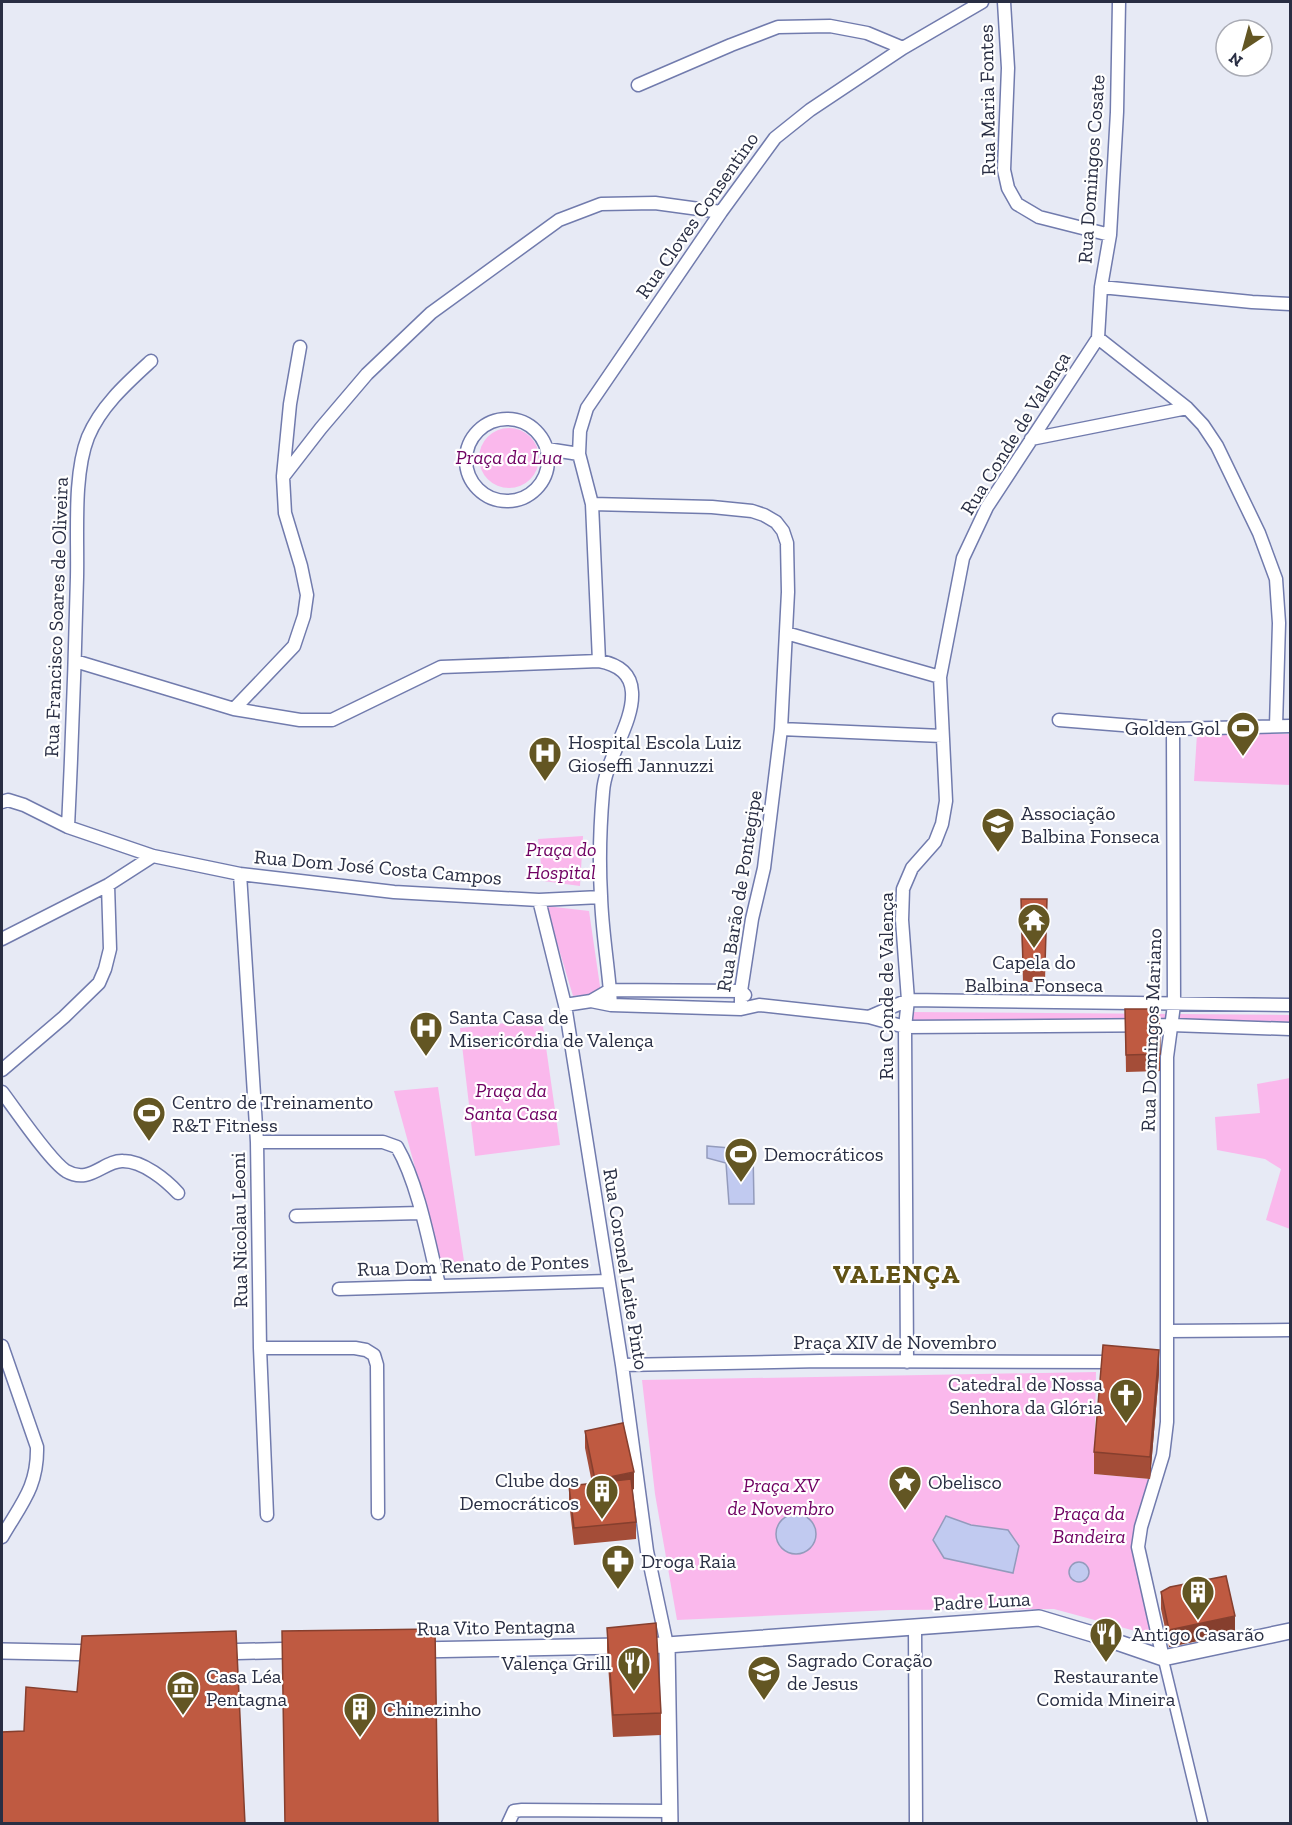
<svg xmlns="http://www.w3.org/2000/svg" width="1292" height="1825" font-family="'Zilla Slab',serif">
<rect width="100%" height="100%" fill="#e7eaf5"/>
<path fill="#fab8ec" d="M479 458a30 30 0 1 1 60 0a30 30 0 1 1-60 0Z
M1197,734h93v51l-96,-4z
M583,836l-3,50 -37,-5 -5,-42z
M546,906l43,5 12,82 -28,3z
M909,1012l381,3v11l-382,-2z
M542,1019l18,126 -85,11 -15,-128z
M1290,1078v151l-24,-9 15,-51 -16,-10 -48,-9 -2,-33 45,-4 -3,-29z
M438,1087l26,174 -27,5 -21,-95 -22,-80z
M1096,1372l-2,102 56,5 -15,68 15,88 -96,-26 -163,1 -214,10 -22,-126 -13,-114z"/>
<path fill="#c1caf0" stroke="#939bbc" stroke-width="1.5" d="M707,1146l46,4 1,54h-25l-3,-41 -19,-5z
M776 1534a20 20 0 1 1 40 0a20 20 0 1 1-40 0Z
M946,1516l25,9 37,5 11,16 -6,27 -69,-15 -11,-18z
M1069 1572a10 10 0 1 1 20 0a10 10 0 1 1-20 0Z"/>
<g fill="none" stroke-linecap="round" stroke-linejoin="round">
<defs>
<path id="pedestrian" d="M1163,1658l40,166"/>
<path id="minor" d="M1004,2l4,66 -4,102 4,18 9,16 22,13 71,18
M638,85l93,-40 47,-18 52,-1 37,7 36,15
M1101,287l151,15 38,2
M1098,338l89,70 16,17 14,21 42,87 17,46 3,44 -3,103
M466 460a41 41 0 1 1 82 0a41 41 0 1 1-82 0Z
M1031,439l156,-31
M547,449l32,5
M283,476l7,-72 10,-57
M592,504l120,3 40,4 12,4 12,7 7,9 4,12 1,49 -7,137 -17,139 -12,51 -11,72v18
M786,633l154,44
M75,661l159,48 66,11h32l109,-53 158,-6c17,3 32,11 33,31 2,31 -27,68 -29,100 -3,34 -4,70 -2,104 1,37 8,73 10,109
M599,661l-7,-157 -13,-50 1,-23 7,-23 134,-196 54,-74 35,-28 93,-62 79,-46
M234,709l60,-63 10,-30 3,-21 -6,-29 -16,-53 -2,-36 38,-49 46,-54 64,-61 128,-93 42,-16 54,-1 66,9
M1059,720l114,9 117,-3
M781,729l161,7
M2,802l6,-2 16,5 44,22 85,29 87,18 154,18 145,8 62,-3
M68,827c4,-84 7,-167 9,-250 1,-42 -4,-102 11,-140 13,-31 39,-54 63,-76
M240,874l17,268 3,206 7,167
M539,900l26,105 57,360 25,186 20,94
M2,939l106,-54 45,-29
M591,1001l20,4 130,4 18,-4 110,12 36,10 266,-2 119,4
M565,1005l26,-4 19,-11 131,1 4,4
M869,1017l39,-17 382,5
M2,1070l62,-53 35,-34 6,-14 5,-20 -2,-64
M2,1092c13,17 48,69 64,79 24,14 38,-11 57,-10 20,0 43,19 55,32
M257,1142h126l14,5c21,36 32,96 42,138
M296,1216l125,-3
M339,1289l269,-8
M1167,1331l123,-1
M2,1346l35,101c1,40 -16,57 -35,90
M260,1348h95l11,2 8,5 3,10 1,148
M907,1362l-2,-335 3,-27 -6,-80 1,-31 9,-21 23,-26 7,-18 4,-23 -6,-124 23,-119 24,-51 111,-169 3,-51 9,-52 7,-123 2,-110
M622,1365l199,-4 297,1
M915,1626l1,198
M1163,1658l-25,-111 3,-20 22,-72 4,-33v-365l7,-52 -1,-276
M508,1824l6,-13 8,-1 147,1"/>
<path id="tertiary" d="M667,1645l3,179
M416,1650l251,-5 372,-27 57,17 67,23 127,-27
M2,1651l99,2
M218,1652l84,-2"/>
</defs>
<use href="#pedestrian" stroke="#717bad" stroke-width="12"/>
<use href="#minor" stroke="#717bad" stroke-width="15"/>
<use href="#tertiary" stroke="#717bad" stroke-width="18"/>
<use href="#pedestrian" stroke="#fff" stroke-width="9"/>
<use href="#minor" stroke="#fff" stroke-width="12"/>
<use href="#tertiary" stroke="#fff" stroke-width="15"/>
</g>
<path fill="#a44d38" d="M1047,899l-2,83h-22l-2,-66z
M1125,1009l35,45v17l-34,1z
M1159,1373l-9,106 -56,-5v-22z
M585,1431l49,58 -2,1 4,32v17l-62,6 -5,-43v-16l23,-3 -7,-35z
M1161,1592l74,41 -66,14 -8,-38z
M607,1628l54,85v22l-48,2 -6,-87z"/>
<path fill="#863f2e" d="M1159,1350v23l-9,106v-22z
M634,1472v17l-39,8v-17z
M1235,1616v17l-66,14v-17z"/>
<path fill="#bf5a41" stroke="#863f2e" stroke-width="1.5" d="M1021,899h26l-2,66h-22z
M1125,1009h34l1,45 -34,1z
M1103,1345l56,5 -9,107 -56,-5z
M623,1423l11,49 -39,8 -10,-49z
M631,1479l5,43 -62,6 -5,-42z
M1226,1576l9,40 -66,14 -8,-38 9,-5z
M656,1623l5,90 -48,2 -6,-87z
M435,1629l3,195h-153l-3,-193z
M236,1631l9,193h-243v-92l22,-1 2,-44 51,5 5,-56z"/>
<defs>
<symbol id="stadium-pin" viewBox="-11 -11 22 30"><path d="M0 17L-7.5 6A9.5 9.5 0 1 1 7.5 6Z" fill="#635623" stroke="#fff"/><path d="M0-5a6.5 5 0 1 0 0 10a6.5 5 0 1 0 0-10ZM-3.5-1.8h7v3.6h-7Z" fill="#fff"/></symbol>
<symbol id="hospital-pin" viewBox="-11 -11 22 30"><path d="M0 17L-7.5 6A9.5 9.5 0 1 1 7.5 6Z" fill="#635623" stroke="#fff"/><path d="M-5-5h3v3.5h4V-5h3V5h-3V1.5h-4V5h-3Z" fill="#fff"/></symbol>
<symbol id="school-pin" viewBox="-11 -11 22 30"><path d="M0 17L-7.5 6A9.5 9.5 0 1 1 7.5 6Z" fill="#635623" stroke="#fff"/><path d="M0-5L7-2L0 1L-7-2ZM-4 1L0 2.5L4 1V4Q0 6-4 4Z" fill="#fff"/></symbol>
<symbol id="temple-pin" viewBox="-11 -11 22 30"><path d="M0 17L-7.5 6A9.5 9.5 0 1 1 7.5 6Z" fill="#635623" stroke="#fff"/><path d="M0-6L5-2H3V0L6.5 2.5H4V6H1.5V3h-3V6H-4V2.5H-6.5L-3 0V-2H-5Z" fill="#fff"/></symbol>
<symbol id="church-pin" viewBox="-11 -11 22 30"><path d="M0 17L-7.5 6A9.5 9.5 0 1 1 7.5 6Z" fill="#635623" stroke="#fff"/><path d="M-1.2-6h2.4v3.5h3.3v2.4h-3.3V6h-2.4V-.1h-3.3v-2.4h3.3Z" fill="#fff"/></symbol>
<symbol id="sight-pin" viewBox="-11 -11 22 30"><path d="M0 17L-7.5 6A9.5 9.5 0 1 1 7.5 6Z" fill="#635623" stroke="#fff"/><path d="M0-6L1.8-2.2L6-1.7L2.9 1.2L3.7 5.4L0 3.3L-3.7 5.4L-2.9 1.2L-6-1.7L-1.8-2.2Z" fill="#fff"/></symbol>
<symbol id="building-pin" viewBox="-11 -11 22 30"><path d="M0 17L-7.5 6A9.5 9.5 0 1 1 7.5 6Z" fill="#635623" stroke="#fff"/><path d="M-4-6H4V6H1V3H-1V6H-4ZM-2.5-4.3h1.7v1.8h-1.7ZM.8-4.3h1.7v1.8H.8ZM-2.5-1h1.7V.8h-1.7ZM.8-1h1.7V.8H.8Z" fill="#fff"/></symbol>
<symbol id="pharmacy-pin" viewBox="-11 -11 22 30"><path d="M0 17L-7.5 6A9.5 9.5 0 1 1 7.5 6Z" fill="#635623" stroke="#fff"/><path d="M-2-6h4v4h4v4h-4v4h-4v-4h-4v-4h4Z" fill="#fff"/></symbol>
<symbol id="restaurant-pin" viewBox="-11 -11 22 30"><path d="M0 17L-7.5 6A9.5 9.5 0 1 1 7.5 6Z" fill="#635623" stroke="#fff"/><path d="M-5-6h1v4h1v-4h1v4h1v-4h1v5L-1.5 .5V6h-2V.5L-5-1ZM5-6V6H3V1.5H1.5Q1.5-4 5-6Z" fill="#fff"/></symbol>
<symbol id="museum-pin" viewBox="-11 -11 22 30"><path d="M0 17L-7.5 6A9.5 9.5 0 1 1 7.5 6Z" fill="#635623" stroke="#fff"/><path d="M0-6L6-3V-2H-6V-3ZM-5-1h2V3h-2ZM-1-1h2V3h-2ZM3-1h2V3H3ZM-6 4H6V6H-6Z" fill="#fff"/></symbol>
</defs>
<g fill-rule="evenodd">
<use href="#stadium-pin" x="1224" y="709" width="38" height="52"/>
<use href="#hospital-pin" x="526" y="734" width="38" height="52"/>
<use href="#school-pin" x="979" y="805" width="38" height="52"/>
<use href="#temple-pin" x="1015" y="901" width="38" height="52"/>
<use href="#hospital-pin" x="407" y="1009" width="38" height="52"/>
<use href="#stadium-pin" x="130" y="1094" width="38" height="52"/>
<use href="#stadium-pin" x="722" y="1135" width="38" height="52"/>
<use href="#church-pin" x="1107" y="1376" width="38" height="52"/>
<use href="#sight-pin" x="886" y="1463" width="38" height="52"/>
<use href="#building-pin" x="583" y="1472" width="38" height="52"/>
<use href="#pharmacy-pin" x="599" y="1542" width="38" height="52"/>
<use href="#building-pin" x="1179" y="1573" width="38" height="52"/>
<use href="#restaurant-pin" x="1087" y="1615" width="38" height="52"/>
<use href="#restaurant-pin" x="615" y="1644" width="38" height="52"/>
<use href="#school-pin" x="745" y="1653" width="38" height="52"/>
<use href="#museum-pin" x="164" y="1668" width="38" height="52"/>
<use href="#building-pin" x="341" y="1690" width="38" height="52"/>
</g>
<g text-anchor="middle" dominant-baseline="central" stroke-width="4.5" stroke-linejoin="round" paint-order="stroke">
<g font-size="20" fill="#292e43" stroke="#fff">
<text transform="translate(987 100) rotate(-91)">Rua Maria Fontes</text>
<text transform="translate(1091 169) rotate(-86)">Rua Domingos Cosate</text>
<text transform="translate(697 215) rotate(-55)">Rua Cloves Consentino</text>
<text transform="translate(1015 433) rotate(-58)">Rua Conde de Valença</text>
<text transform="translate(56 617) rotate(-88)">Rua Francisco Soares de Oliveira</text>
<text transform="translate(378 867) rotate(5)">Rua Dom José Costa Campos</text>
<text transform="translate(739 891) rotate(-81)">Rua Barão de Pontegipe</text>
<text transform="translate(886 986) rotate(-90)">Rua Conde de Valença</text>
<text transform="translate(1151 1030) rotate(-88)">Rua Domingos Mariano</text>
<text transform="translate(239 1230) rotate(-91)">Rua Nicolau Leoni</text>
<text transform="translate(473 1265) rotate(-2)">Rua Dom Renato de Pontes</text>
<text transform="translate(626 1269) rotate(81)">Rua Coronel Leite Pinto</text>
<text x="895" y="1342">Praça XIV de Novembro</text>
<text transform="translate(982 1601) rotate(-3)">Padre Luna</text>
<text transform="translate(496 1627) rotate(-1)">Rua Vito Pentagna</text>
</g>
<g font-size="20" font-style="italic" fill="#6f0062" stroke="#fff">
<text x="509" y="457">Praça da Lua</text>
<text x="561" y="849">Praça do<tspan x="561" dy="23">Hospital</tspan></text>
<text x="511" y="1090">Praça da<tspan x="511" dy="23">Santa Casa</tspan></text>
<text x="781" y="1485">Praça XV<tspan x="781" dy="23">de Novembro</tspan></text>
<text x="1089" y="1513">Praça da<tspan x="1089" dy="23">Bandeira</tspan></text>
</g>
<g font-size="20" fill="#292e43" stroke="#fff" text-anchor="start">
<text x="1220" y="728" text-anchor="end">Golden Gol</text>
<text x="568" y="742">Hospital Escola Luiz<tspan x="568" dy="23">Gioseffi Jannuzzi</tspan></text>
<text x="1021" y="813">Associação<tspan x="1021" dy="23">Balbina Fonseca</tspan></text>
<text x="1034" y="962" text-anchor="middle">Capela do<tspan x="1034" dy="23">Balbina Fonseca</tspan></text>
<text x="449" y="1017">Santa Casa de<tspan x="449" dy="23">Misericórdia de Valença</tspan></text>
<text x="172" y="1102">Centro de Treinamento<tspan x="172" dy="23">R&amp;T Fitness</tspan></text>
<text x="764" y="1154">Democráticos</text>
<text x="1103" y="1384" text-anchor="end">Catedral de Nossa<tspan x="1103" dy="23">Senhora da Glória</tspan></text>
<text x="579" y="1480" text-anchor="end">Clube dos<tspan x="579" dy="23">Democráticos</tspan></text>
<text x="928" y="1482">Obelisco</text>
<text x="641" y="1561">Droga Raia</text>
<text x="1198" y="1634" text-anchor="middle">Antigo Casarão</text>
<text x="787" y="1660">Sagrado Coração<tspan x="787" dy="23">de Jesus</tspan></text>
<text x="611" y="1663" text-anchor="end">Valença Grill</text>
<text x="206" y="1676">Casa Léa<tspan x="206" dy="23">Pentagna</tspan></text>
<text x="1106" y="1676" text-anchor="middle">Restaurante<tspan x="1106" dy="23">Comida Mineira</tspan></text>
<text x="383" y="1709">Chinezinho</text>
</g>
<g font-size="26" font-weight="bold" letter-spacing="1.5" fill="#615214" stroke="#fff">
<text x="897" y="1274">VALENÇA</text>
</g>
</g>
<rect width="1292" height="1825" fill="none" stroke="#292e43" stroke-width="6"/>
<g transform="translate(1244 48) rotate(216)"><circle r="28" fill="#ffffff" stroke="#a9abb4" stroke-width="1.5"/>
<path d="M0-4.5L10 22L0 15L-10 22Z" fill="#635623"/>
<text y="-9" font-size="16" font-weight="bold" text-anchor="middle" fill="#292e43">N</text>
</g>
</svg>
